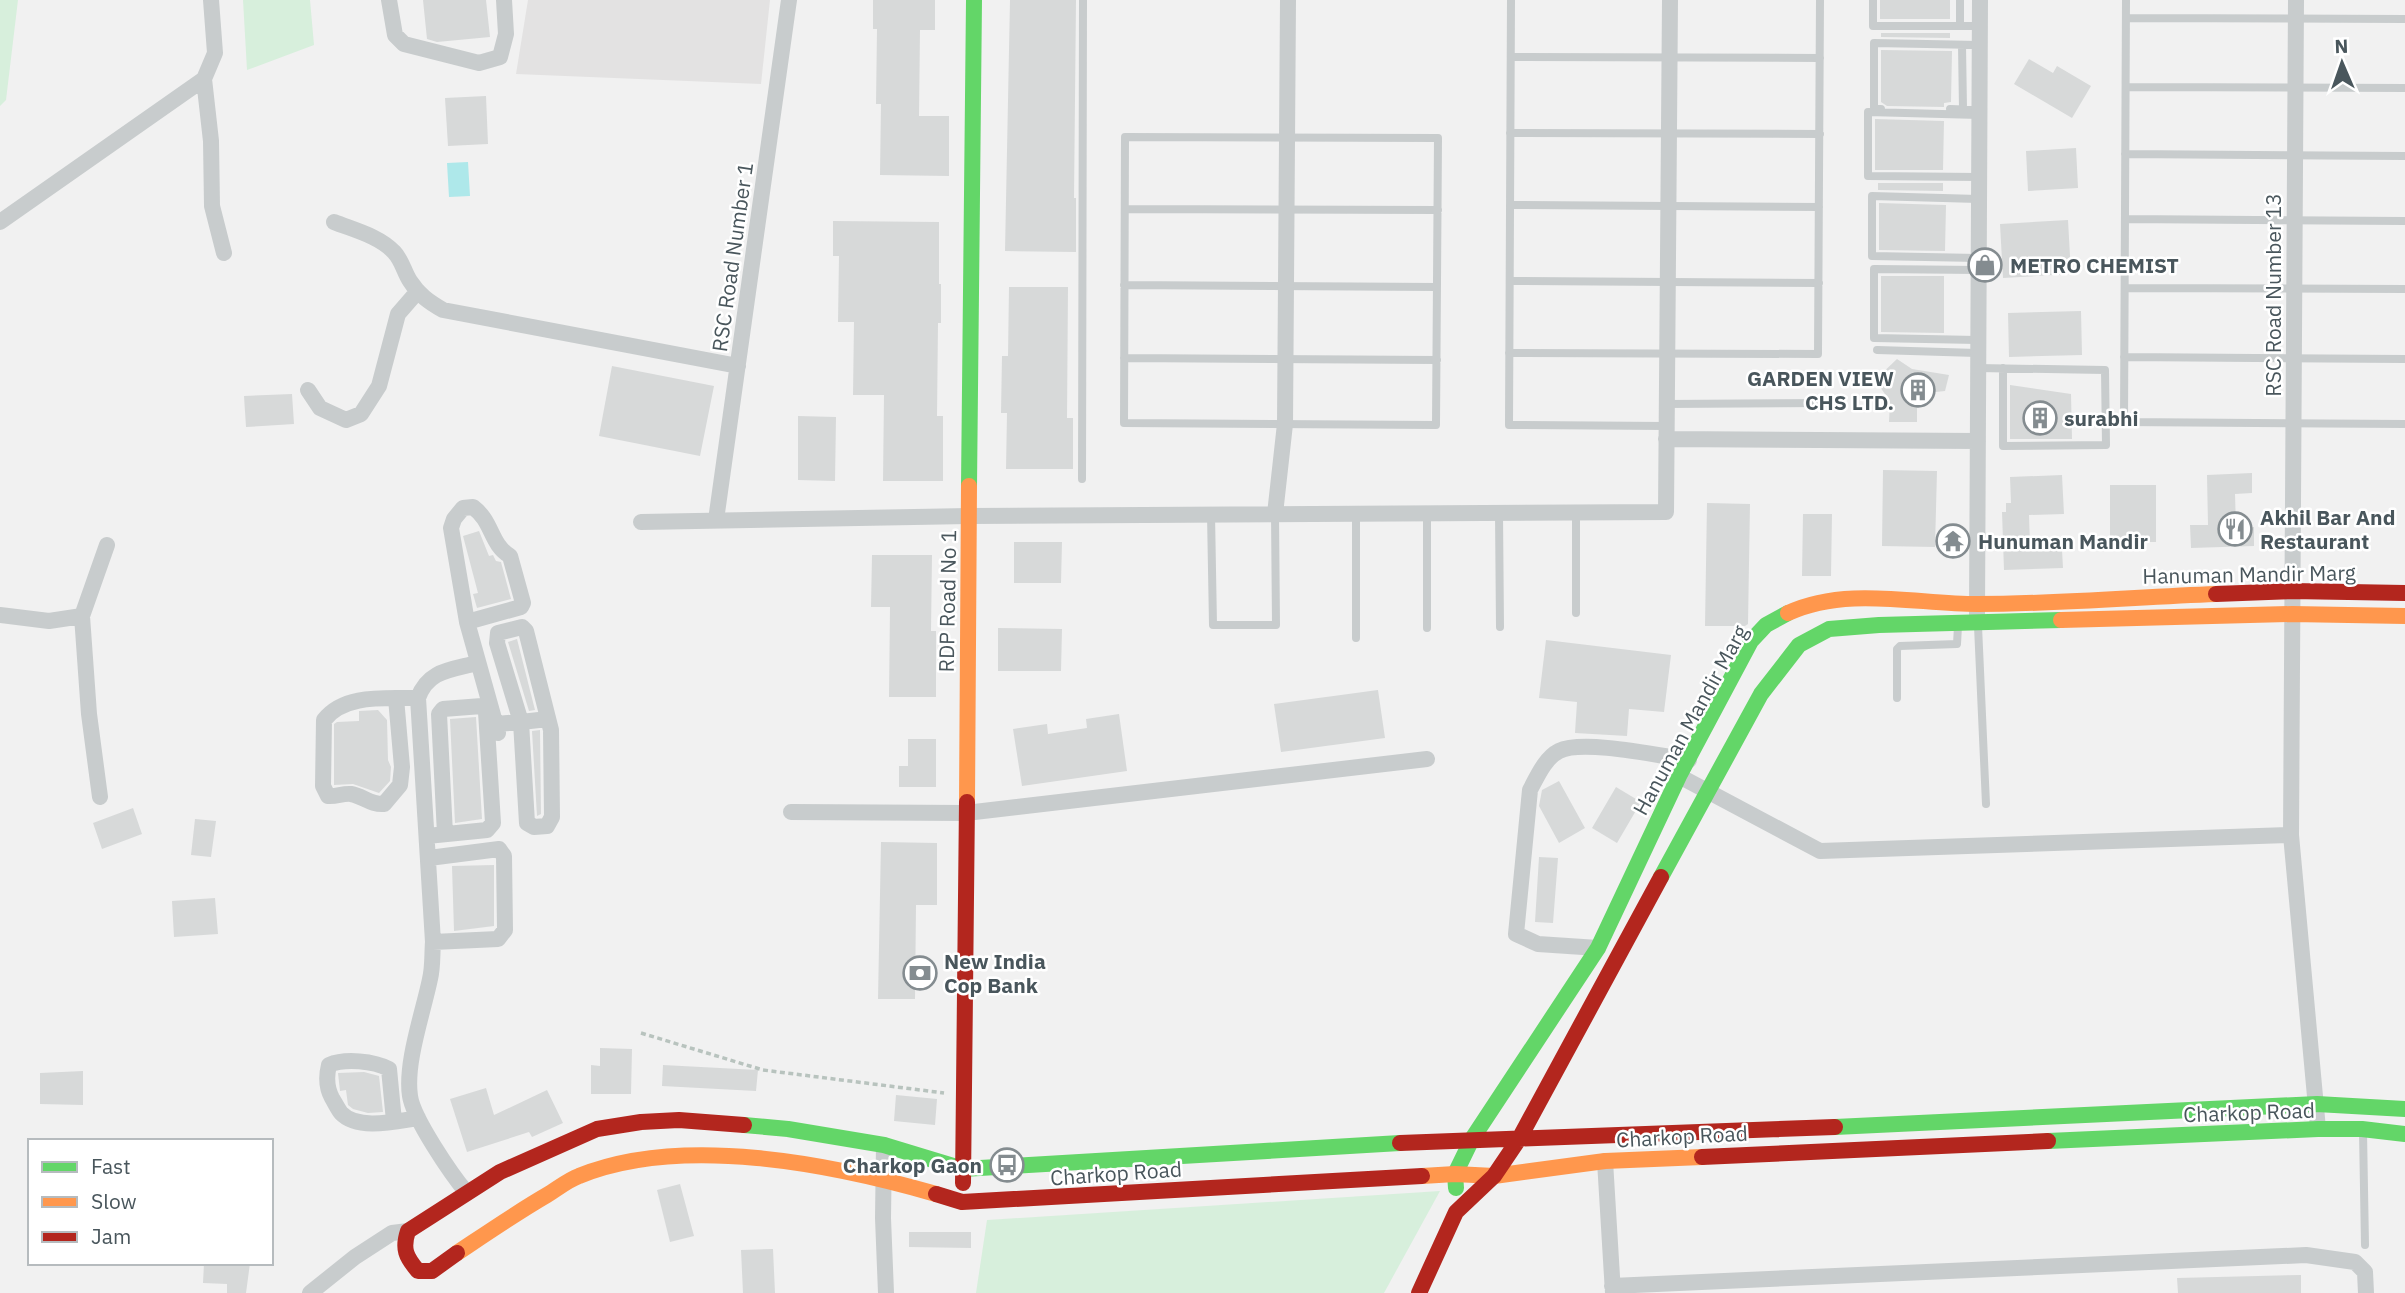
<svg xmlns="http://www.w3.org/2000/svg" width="2405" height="1293" font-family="'IBM Plex Sans',sans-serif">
<rect width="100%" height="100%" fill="#f1f1f1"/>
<path fill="#e3e2e2" d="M528,0h242l-9,84 -245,-10z"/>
<path fill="#d7efdc" d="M0,0h18l-12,100 -6,6z
M243,0h67l4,45 -67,25z
M1440,1191l-56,102h-408l11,-73z"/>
<path fill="#aee8ea" d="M468,162l2,34 -21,1 -2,-34z"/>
<path fill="#d7d9d9" d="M423,0h63l4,37 -53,5 -10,-3z
M873,0h62v30h-15l-1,86h30v60l-69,-1 1,-71h-5l1,-75h-4z
M1010,0h66l-2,198h2v54l-71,-1z
M1880,0h70v19h-70z
M1881,33h69v5l-69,-1z
M1881,50l71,1 -1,51 -7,1v4l-57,-1 -6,-4z
M2029,59l24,14 4,-7 34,20 -19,32 -58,-34z
M486,96l2,48 -40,2 -3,-48z
M1875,119l69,2 -1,49h-68z
M2076,148l2,40 -50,3 -2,-40z
M1878,183h65v8l-65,-1z
M1879,203l67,2 -1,46 -66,-1z
M2068,220l3,54 -68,4 -3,-54z
M833,221l106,1v62h2v39h-3l-1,93h6v65h-60l1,-86h-31l1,-73h-16l1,-66h-6z
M1881,276h63v57l-63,-1z
M1009,287h59l-1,131h6v51h-67l1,-56h-6l1,-57h6z
M2081,311l1,44 -73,2 -1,-44z
M1897,359l15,10 37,6 -4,16 -28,3v28h-28l1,-21 -15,-21z
M612,366l102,20 -14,70 -101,-20z
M2010,385l61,9 1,45h-62z
M292,394l2,30 -48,3 -2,-31z
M798,416l38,1 -1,64 -37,-1z
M1883,470l54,1 -2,76 -53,-1z
M2252,473v20l-17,1 1,33h18v19l-63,2 -1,-23h18l-1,-50z
M2062,475l2,39 -35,1 1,31 27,-1v5h5l1,18 -59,2 -2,-58h4v-9h5l-1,-26z
M2110,485h46v57h-46z
M1707,503l43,1 -2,120 -3,2h-40z
M1803,514h29l-1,62h-29z
M479,531l10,25 4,-1 3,6 5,1 10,37 -34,9 -4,-14 5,-1 -15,-57z
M1014,542h48l-1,41h-47z
M872,555h60l-1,76h5v66h-47l1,-90h-19z
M998,628l64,1 -1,42h-63z
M517,639l18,71 -6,1 -21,-69z
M1546,640l125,15 -7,57 -35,-3 -2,27 -52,-3 2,-31 -38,-4z
M1378,690l7,48 -104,14 -7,-48z
M378,710l9,10 1,40 3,7 -1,14 -11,12 -26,-9 -19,1v-61l3,-2 22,-1v-10z
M1119,714l8,57 -105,15 -9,-57 34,-5 1,10 39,-6 -1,-9z
M476,717l6,102 -27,4 -5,-104z
M540,730l1,84 -4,2 -5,-85z
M908,739h28v48h-37v-21h9z
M1559,781l26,47 -26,15 -20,-37 3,-16z
M1616,787l25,15 -24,41 -25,-15z
M133,808l9,26 -40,15 -9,-26z
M195,819l21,2 -5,36 -20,-2z
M881,842l56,1v62h-21l-1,94h-37z
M1539,857l19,1 -5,65 -18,-1z
M494,865v61l-40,5 -2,-65z
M215,898l3,36 -44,3 -2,-36z
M600,1048l32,1 -1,45h-40v-29l9,1z
M663,1065l95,5 -2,21 -94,-5z
M83,1071v34l-43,-1v-31z
M364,1072l15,4 4,36 -15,1 -15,-4 -5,-4 -2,-15 -6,1 -2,-18z
M486,1088l8,27 53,-25 16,33 -31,14 -3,-5 -62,20 -17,-53z
M896,1095l41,4 -2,26 -41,-4z
M680,1184l14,52 -24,6 -13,-52z
M909,1232h62v16l-62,-1z
M773,1249l2,44h-32l-2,-43z
M204,1263h46l-4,30h-19v-9l-24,-1z
M2301,1275v18h-123l-1,-15z"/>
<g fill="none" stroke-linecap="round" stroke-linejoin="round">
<path stroke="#b8c3be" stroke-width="3.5" stroke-dasharray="5 3.5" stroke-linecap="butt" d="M641,1033l122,37 181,23"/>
<path stroke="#c8cccd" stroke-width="8" d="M1511,0l-2,425 157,1
M1873,0v26h107
M2126,0l-2,422 281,2
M2126,18l279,1
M1960,26v-26
M1962,45l1,64
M1511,57l309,1
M2126,87l279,1
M1881,109h-7v-66l105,2
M1950,109l29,1
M1510,133l310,1
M1125,137l313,1 -2,287 -312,-2z
M2125,154l280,2
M1978,177l-110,-1v-64l111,3
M1510,205l309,2
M1125,209l313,1
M2125,219l280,2
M1978,258l-106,-2v-60l106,3
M1510,281l309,2
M1124,285l313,2
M2125,288l280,1
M1977,340l-103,-2v-69l104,1
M1877,350l100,3
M1509,353l309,1 2,-354
M2124,357l281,2
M1124,358l313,2
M1978,368l127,2 1,75 -103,1v-78
M1666,404l167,-1
M1082,479l1,-479
M1356,513v125
M1427,513v115
M1499,513l1,114
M1211,514l2,111h63l-1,-111
M1576,613v-100
M1978,626l8,178
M1897,698v-49l3,-3 57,-2 1,-18
M2363,1132l2,113"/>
<path stroke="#c8cccd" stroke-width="16" d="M211,0l4,53 -11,26 7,62 1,65 12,47
M389,0l6,35 9,9 75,19 21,-6 6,-23 -2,-34
M0,222l204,-143
M334,222c20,8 45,14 60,30 8,8 10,20 16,29 9,14 19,21 33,29l295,56
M308,390l12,18 26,12 15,-6 18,-28 19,-72 20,-23
M1666,439l312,2
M1275,514l10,-90 3,-424
M716,520l73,-520
M641,522l328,-6 697,-4 4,-512
M1977,614l3,-614
M0,615l49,6 33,-5 25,-71
M82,616l7,98 11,83
M467,622l54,-15 2,-4 -13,-47c-20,-12 -17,-34 -37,-49l-10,1 -9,11 -3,9 16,94 31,111
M396,698l6,69 -2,18 -16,19c-13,1 -21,-8 -33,-10 -8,-1 -15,3 -23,2l-5,-10 1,-66c21,-27 63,-21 94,-22
M496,724l25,-2 -24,-79 1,-10 24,-6 4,4 25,99 1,87 -5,9 -13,1 -7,-4 -6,-101 27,-3
M1679,776l141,75 471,-16 27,294
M791,812l175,1 461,-54
M2291,835l5,-835
M427,836l60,-6 6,-7 -7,-111 -4,-6 -39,3 -4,5 6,120
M429,858l70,-9 5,7 1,74 -7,9 -65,3
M1598,948l-60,-4 -22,-10 14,-144c7,-13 15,-32 29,-39 24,-12 101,5 130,9
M394,1121l-5,-52c-15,-8 -44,-11 -60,-4 -3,12 -3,22 3,33 3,5 6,11 9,15 17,18 56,8 77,5
M884,1145l-1,73 3,75
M1605,1161l8,132
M467,1193c-16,-19 -54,-75 -57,-97 -5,-33 13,-83 20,-117 3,-12 2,-25 3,-37l-15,-244c10,-28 33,-28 59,-35
M1612,1286l694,-31 49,7 10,10 1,21
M310,1293l45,-36 37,-24 16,-2"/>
<path stroke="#63d668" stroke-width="16" d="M969,486l5,-486
M1661,877l100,-183 38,-49 30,-16 50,-4 182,-5
M744,1125l44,4 96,16 79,24 437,-26
M1835,1127l482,-23 88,5
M2048,1141l270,-12h44l43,5
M1456,1188l-1,-14 17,-35 126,-191 81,-172 72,-135 15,-16 22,-12"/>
<path stroke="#ff974d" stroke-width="16" d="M1788,613c58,-27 128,-9 189,-9 80,0 160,-7 239,-10
M2061,620l231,-6 113,2
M967,802l2,-316
M1422,1176l33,-2 39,2 111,-15 97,-4
M457,1253c30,-20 59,-40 90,-58 10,-6 21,-15 32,-19 103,-42 253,-12 357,18"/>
<path stroke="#b3261e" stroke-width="16" d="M2216,594l76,-3 113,2
M1400,1143l435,-16
M1702,1157l346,-16
M963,1183l4,-381
M936,1194l26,8 460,-26
M457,1253l-25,18h-14c-12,-14 -16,-22 -10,-40l92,-59 97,-43 44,-7 38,-2 65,5
M1419,1293l37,-81 38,-36 25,-37 142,-262"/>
</g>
<defs>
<symbol id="shop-ring" viewBox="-11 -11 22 22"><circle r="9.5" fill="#fff" stroke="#848c90" stroke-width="1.5"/><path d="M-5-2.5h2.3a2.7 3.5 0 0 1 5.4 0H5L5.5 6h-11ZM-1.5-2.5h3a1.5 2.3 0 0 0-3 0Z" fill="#848c90"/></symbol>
<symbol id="building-ring" viewBox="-11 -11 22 22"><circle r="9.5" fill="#fff" stroke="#848c90" stroke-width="1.5"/><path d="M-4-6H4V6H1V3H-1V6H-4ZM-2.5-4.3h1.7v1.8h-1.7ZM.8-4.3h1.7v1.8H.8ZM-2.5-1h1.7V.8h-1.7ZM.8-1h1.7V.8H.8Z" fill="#848c90"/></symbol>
<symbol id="restaurant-ring" viewBox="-11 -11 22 22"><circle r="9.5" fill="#fff" stroke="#848c90" stroke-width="1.5"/><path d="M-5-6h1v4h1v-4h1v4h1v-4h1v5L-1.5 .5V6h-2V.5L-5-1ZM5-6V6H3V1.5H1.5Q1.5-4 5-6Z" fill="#848c90"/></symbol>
<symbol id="temple-ring" viewBox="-11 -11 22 22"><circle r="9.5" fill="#fff" stroke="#848c90" stroke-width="1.5"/><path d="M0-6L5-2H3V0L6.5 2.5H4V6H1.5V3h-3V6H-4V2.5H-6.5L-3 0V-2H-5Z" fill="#848c90"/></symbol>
<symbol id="bank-ring" viewBox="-11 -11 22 22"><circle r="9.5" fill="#fff" stroke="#848c90" stroke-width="1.5"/><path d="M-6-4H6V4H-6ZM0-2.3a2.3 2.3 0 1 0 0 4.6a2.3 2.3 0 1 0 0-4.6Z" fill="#848c90"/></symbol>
<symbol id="bus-ring" viewBox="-11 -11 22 22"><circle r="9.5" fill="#fff" stroke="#848c90" stroke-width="1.5"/><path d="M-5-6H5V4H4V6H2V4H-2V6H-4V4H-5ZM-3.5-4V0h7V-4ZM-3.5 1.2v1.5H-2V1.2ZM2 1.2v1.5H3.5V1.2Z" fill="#848c90"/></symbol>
</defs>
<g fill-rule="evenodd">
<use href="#shop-ring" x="1966" y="246" width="38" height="38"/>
<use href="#building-ring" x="1899" y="371" width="38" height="38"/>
<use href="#building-ring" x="2021" y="399" width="38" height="38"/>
<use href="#restaurant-ring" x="2216" y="510" width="38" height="38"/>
<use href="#temple-ring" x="1934" y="522" width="38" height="38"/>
<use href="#bank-ring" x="901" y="954" width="38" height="38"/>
<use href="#bus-ring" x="988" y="1146" width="38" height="38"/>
</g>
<g text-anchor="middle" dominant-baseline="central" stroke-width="5" stroke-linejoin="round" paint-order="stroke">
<g font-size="21" fill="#49565c" stroke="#fff">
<text transform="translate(732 257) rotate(-82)">RSC Road Number 1</text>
<text transform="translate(2273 295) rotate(-90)">RSC Road Number 13</text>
<text transform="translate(2249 574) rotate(-1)">Hanuman Mandir Marg</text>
<text transform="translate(947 601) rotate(-89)">RDP Road No 1</text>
<text transform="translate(1690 720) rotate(-61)">Hanuman Mandir Marg</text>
<text transform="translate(2249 1112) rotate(-2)">Charkop Road</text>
<text transform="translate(1682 1136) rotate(-3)">Charkop Road</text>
<text transform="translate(1116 1173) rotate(-4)">Charkop Road</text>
</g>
<g font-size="21" font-weight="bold" fill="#49565c" stroke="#fff" text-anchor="start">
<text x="2010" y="265">METRO CHEMIST</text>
<text x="1894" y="378" text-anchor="end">GARDEN VIEW<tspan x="1894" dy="24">CHS LTD.</tspan></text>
<text x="2064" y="418">surabhi</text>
<text x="2260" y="517">Akhil Bar And<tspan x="2260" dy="24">Restaurant</tspan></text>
<text x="1978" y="541">Hunuman Mandir</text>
<text x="944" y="961">New India<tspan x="944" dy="24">Cop Bank</tspan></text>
<text x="982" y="1165" text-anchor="end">Charkop Gaon</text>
</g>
</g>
<rect x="28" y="1139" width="245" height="126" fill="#ffffff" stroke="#b6bbbe" stroke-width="2"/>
<rect x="42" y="1162" width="35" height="10" fill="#63d668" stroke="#b6bbbe" stroke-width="2"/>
<text x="91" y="1174" font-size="21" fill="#49565c">Fast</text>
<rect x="42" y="1197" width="35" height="10" fill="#ff974d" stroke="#b6bbbe" stroke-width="2"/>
<text x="91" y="1209" font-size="21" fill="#49565c">Slow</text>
<rect x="42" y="1232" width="35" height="10" fill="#b3261e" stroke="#b6bbbe" stroke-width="2"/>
<text x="91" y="1244" font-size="21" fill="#49565c">Jam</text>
<g transform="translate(2342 63) rotate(358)" stroke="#ffffff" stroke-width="5" paint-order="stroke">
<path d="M0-5L12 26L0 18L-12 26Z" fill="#49565c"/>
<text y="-10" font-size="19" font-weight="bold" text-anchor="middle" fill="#49565c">N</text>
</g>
</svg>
